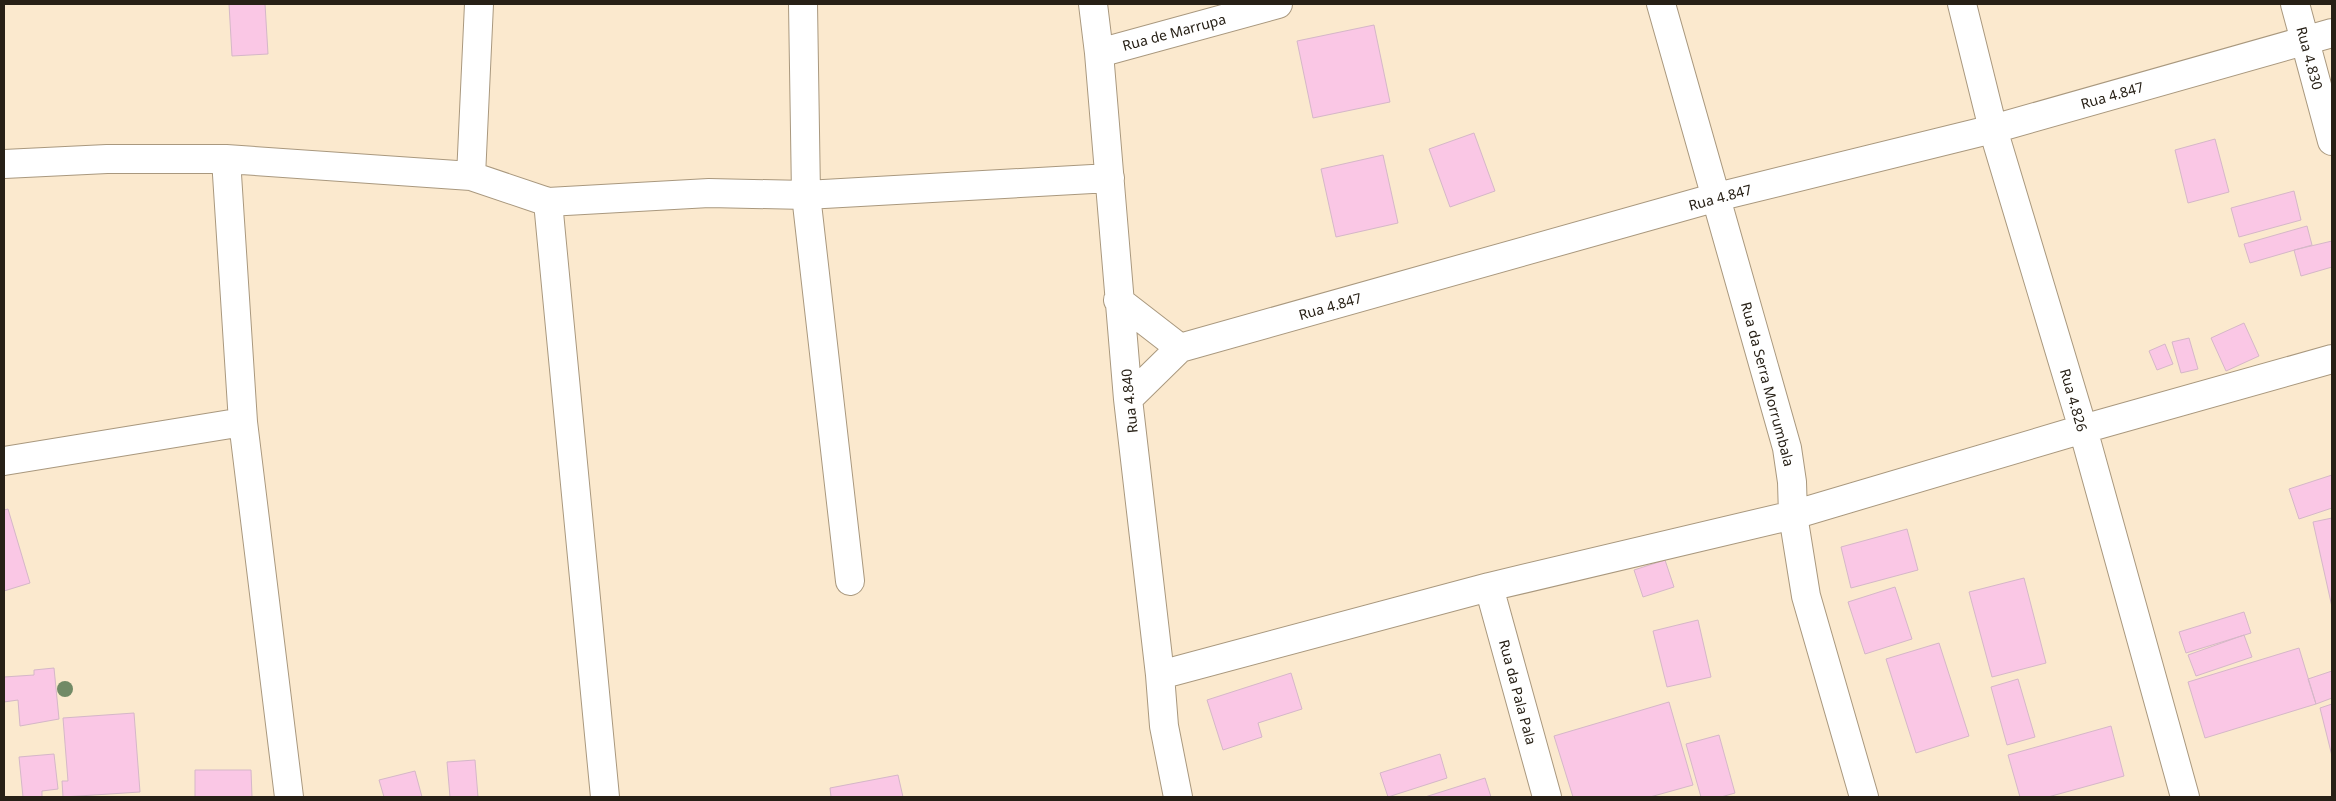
<svg xmlns="http://www.w3.org/2000/svg" width="2336" height="801" font-family="'Noto Sans',sans-serif">
<rect width="100%" height="100%" fill="#fbe9ce"/>
<path fill="#fac7e5" stroke="#d5b7c8" d="M229,4h36l3,50 -36,2z
M1374,25l16,77 -77,16 -16,-77z
M1474,133l21,58 -45,16 -21,-58z
M2215,139l14,53 -41,11 -13,-53z
M1383,155l15,68 -62,14 -15,-68z
M2294,191l7,29 -62,17 -8,-29z
M2307,226l5,19 -62,18 -6,-19z
M2332,241v26l-31,9 -7,-26z
M2244,323l15,33 -33,15 -15,-33z
M2189,338l9,31 -17,4 -9,-31z
M2165,344l8,20 -16,6 -8,-19z
M2332,475v33l-33,11 -10,-30z
M8,509l22,74 -26,8v-81z
M2332,518v89l-19,-85z
M1907,529l11,41 -67,18 -10,-41z
M1665,560l9,27 -31,10 -9,-27z
M2024,578l22,85 -54,14 -23,-85z
M1895,587l17,52 -47,15 -17,-52z
M2244,612l7,21 -65,20 -7,-21z
M1698,620l13,57 -44,10 -14,-56z
M2244,635l8,22 -56,19 -8,-21z
M1939,643l30,93 -53,17 -30,-94z
M2299,648l17,56 -111,34 -17,-56z
M54,668l5,51 -39,7 -2,-26 -14,2v-25l30,-2v-5z
M2332,671v27l-16,6 -8,-25z
M1291,673l11,36 -44,14 4,14 -39,13 -16,-50z
M2018,679l17,58 -28,8 -16,-58z
M1669,702l24,83 -43,12h-77l-19,-61z
M2332,704v52l-12,-48z
M134,713l6,79 -77,5 -1,-16h6l-5,-63z
M2111,726l13,50 -76,21h-28l-12,-42z
M1719,735l16,58 -14,4h-20l-15,-53z
M54,754l4,35 -16,2v6h-19l-4,-40z
M1440,754l7,24 -59,19 -8,-24z
M475,760l3,37h-28l-3,-35z
M195,770h56l1,27h-57z
M415,771l7,26h-38l-5,-17z
M898,775l5,22h-72l-1,-9z
M1485,778l6,19h-66z"/>
<g fill="none" stroke-linecap="round" stroke-linejoin="round">
<defs>
<path id="minor" d="M803,4l3,191 44,386
M1093,4l6,49 29,346 32,276 4,51 14,71
M1661,4l126,444 5,34 1,33 13,81 58,201
M1962,4l31,125 90,300 102,368
M2295,4l37,137
M1099,53l179,-49
M226,159l17,263 46,375
M4,164l103,-5h119l245,17 77,26 161,-9 97,2 304,-17
M471,176l8,-172
M548,202l57,595
M1118,300l62,48
M1128,399l52,-51 537,-151 276,-68 339,-96
M4,461l239,-39
M1489,587l58,210
M1160,675l329,-88 304,-72 290,-86 249,-70"/>
</defs>
<use href="#minor" stroke="#a9987e" stroke-width="30"/>
<use href="#minor" stroke="#fff" stroke-width="28"/>
</g>
<circle fill="#718a66" cx="65" cy="689" r="8"/>
<g text-anchor="middle" dominant-baseline="central" stroke-width="4" stroke-linejoin="round" paint-order="stroke">
<g font-size="14" fill="#272016" stroke="#fff">
<text transform="translate(1174 32) rotate(-15)">Rua de Marrupa</text>
<text transform="translate(2310 58) rotate(75)">Rua 4.830</text>
<text transform="translate(2112 95) rotate(-16)">Rua 4.847</text>
<text transform="translate(1720 197) rotate(-15)">Rua 4.847</text>
<text transform="translate(1330 306) rotate(-16)">Rua 4.847</text>
<text transform="translate(1768 384) rotate(75)">Rua da Serra Morrumbala</text>
<text transform="translate(2074 400) rotate(74)">Rua 4.826</text>
<text transform="translate(1129 401) rotate(-96)">Rua 4.840</text>
<text transform="translate(1518 692) rotate(75)">Rua da Pala Pala</text>
</g>
</g>
<rect width="2336" height="801" fill="none" stroke="#272016" stroke-width="10"/>
</svg>
